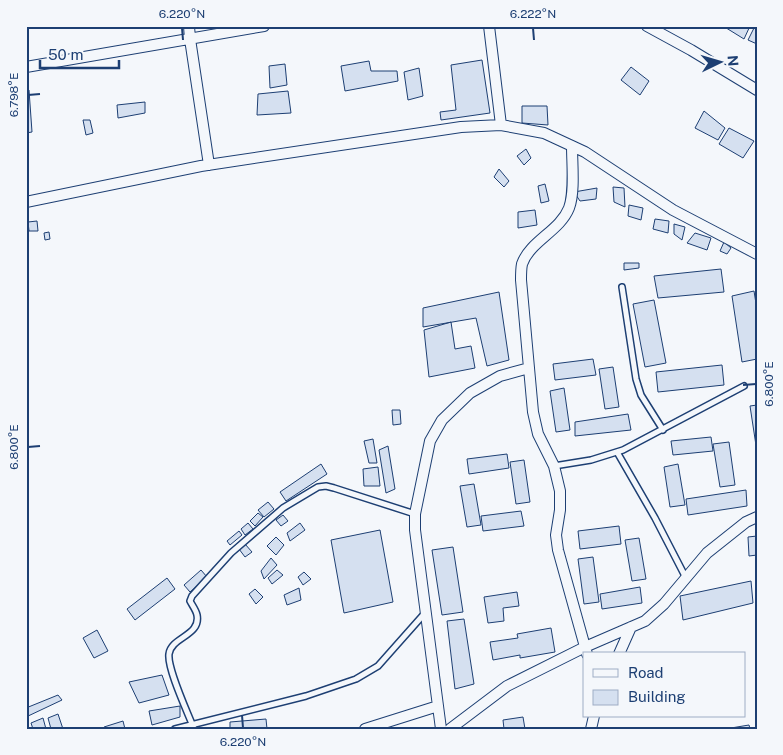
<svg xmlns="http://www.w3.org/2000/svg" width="783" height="755" font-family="'Public Sans',sans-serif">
<rect width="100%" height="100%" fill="#f4f7fb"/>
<path fill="#d5e0f0" stroke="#1d3f73" d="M723,26h27l-6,13z
M755,26h2v18l-9,-4z
M482,60l8,53 -49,7 -1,-8 16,-2 -5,-45z
M369,61l2,10h26l1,10 -53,10 -4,-25z
M285,64l2,21 -17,3 -1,-22z
M631,67l18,14 -9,14 -19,-15z
M419,68l4,28 -15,4 -4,-28z
M26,90h3l3,42 -6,1z
M288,91l3,22 -34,2 1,-21z
M145,102v11l-27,5 -1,-13z
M522,106h25l1,19 -26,-2z
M704,111l21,17 -7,12 -23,-12z
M83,120h7l3,13 -7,2z
M729,128l25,13 -11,17 -24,-14z
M526,149l5,9 -7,7 -7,-9z
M499,169l10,12 -5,6 -10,-10z
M545,184l4,17 -8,2 -3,-17z
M613,187l11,1 1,19 -11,-5z
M597,188l-1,11 -16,2 -6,-9z
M629,205l14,3 -2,12 -13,-4z
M535,210l2,15 -19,3v-16z
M655,219l14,2 -1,12 -15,-4z
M37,221l1,10h-9l-1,-9z
M674,224l11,3 -3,13 -8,-6z
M49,232l1,7 -5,1 -1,-7z
M695,233l16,5 -4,12 -20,-7z
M724,242l7,6 -4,6 -7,-3z
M624,263h15v5l-15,2z
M721,269l3,23 -66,6 -4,-22z
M754,291l3,19v49l-15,3 -10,-66z
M499,292l10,68 -22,6 -11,-48 -53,9v-19z
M654,300l12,63 -21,4 -12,-63z
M451,322l4,27 16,-3 4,22 -46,9 -5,-47z
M593,359l3,16 -41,5 -2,-16z
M722,365l2,20 -66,7 -2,-20z
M613,367l6,40 -14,2 -6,-40z
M564,388l6,42 -14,2 -6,-41z
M757,405v47l-7,-46z
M392,410h8l1,14 -8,1z
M628,414l3,16 -56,6v-14z
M711,437l2,14 -40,4 -2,-14z
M373,439l4,24h-8l-5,-22z
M729,442l6,43 -15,2 -7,-43z
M388,446l7,43 -9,4 -7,-43z
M507,454l2,14 -40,6 -2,-15z
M524,460l6,42 -14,2 -6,-42z
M321,464l6,10 -41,27 -6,-9z
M678,464l7,41 -15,2 -6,-40z
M378,467l2,19h-16l-1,-17z
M474,484l7,41 -14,2 -7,-41z
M746,490l1,16 -59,9 -2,-16z
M268,502l6,7 -10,8 -6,-7z
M521,511l3,15 -41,5 -2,-15z
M258,513l5,4 -8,9 -5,-5z
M283,515l5,6 -7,5 -5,-6z
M248,523l5,6 -8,6 -4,-6z
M300,523l5,7 -15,11 -3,-8z
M619,526l2,18 -41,5 -2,-18z
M380,530l13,72 -49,11 -13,-73z
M239,531l3,4 -12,10 -3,-4z
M757,536v19l-8,1 -1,-19z
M276,537l8,8 -8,10 -9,-9z
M639,538l7,41 -14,2 -7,-41z
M245,544l7,8 -7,5 -6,-8z
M453,547l10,65 -21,3 -10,-65z
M593,557l6,45 -15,2 -6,-45z
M271,558l6,7 -13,14 -3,-8z
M201,570l6,7 -17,15 -6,-7z
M277,570l6,5 -11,9 -4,-6z
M304,572l7,7 -8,6 -5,-8z
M167,578l8,11 -40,31 -8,-11z
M751,581l2,22 -70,17 -3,-24z
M640,587l2,16 -40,6 -2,-15z
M299,588l2,12 -14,5 -3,-10z
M255,589l8,8 -7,7 -7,-10z
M517,592l2,14 -16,2 1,13 -16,2 -4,-26z
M464,619l10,65 -19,5 -8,-68z
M551,628l4,24 -35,6v-3l-27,5 -3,-18 28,-4 -1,-4z
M97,630l11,21 -14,7 -11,-20z
M162,675l7,20 -30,8 -10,-21z
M58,695l4,5 -36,17v-9z
M180,706v11l-28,8 -3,-14z
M58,714l5,15h-12l-3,-11z
M523,717l2,12h-21l-1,-9z
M43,718l3,11h-13l-2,-6z
M266,719l1,10h-37v-7z
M123,721l2,8h-21v-2z
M749,725l1,4h-19v-1z"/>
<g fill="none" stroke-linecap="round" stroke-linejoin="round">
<defs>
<path id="lane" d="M622,287l14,92 5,16 22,35
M617,452l38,66 31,60
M554,466l37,-6 32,-10 121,-64
M175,729l131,-33 50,-17 22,-13 47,-53
M194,729c-6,-16 -27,-60 -25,-75 2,-17 32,-18 28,-39 -1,-5 -5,-10 -7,-14l2,-5 39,-43 52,-45 35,-21 8,-1 8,2 81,26"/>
<path id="street" d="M189,26l1,13 19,126
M489,26l12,99
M647,26l44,24 66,40
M26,67l238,-41
M572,146c0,18 3,46 -3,62 -9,23 -39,33 -47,56 -1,5 -1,11 -1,16l12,132 5,22 16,32 6,25v19l-4,25 2,15 29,104
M26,202l175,-36 260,-39 40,-2 43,8 41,19 88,58 84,44
M619,654l12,-27
M365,729l73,-23
M441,729l-26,-199v-16l15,-73 12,-21 28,-27 30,-17 29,-8
M450,729l57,-43 78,-39 60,-26 19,-17 43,-51 39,-31 11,-5
M591,729l3,-13"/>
</defs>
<use href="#lane" stroke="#1d3f73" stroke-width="8"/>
<use href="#street" stroke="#1d3f73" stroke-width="12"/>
<use href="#lane" stroke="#f4f7fb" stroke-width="5"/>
<use href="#street" stroke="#f4f7fb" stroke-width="10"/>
</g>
<path fill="none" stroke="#1d3f73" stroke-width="2" d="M182,28l1,12M533,28l1,12M28,95l12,-1M743,385l13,-1M28,447l12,-1M242,715l1,13"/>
<rect width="783" height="755" fill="none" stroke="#f4f7fb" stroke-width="55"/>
<rect x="583" y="652" width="162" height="65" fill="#f4f7fb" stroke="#9eadc5"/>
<rect x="593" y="669" width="25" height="8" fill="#f4f7fb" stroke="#9eadc5"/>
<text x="628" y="678" font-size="15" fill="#1d3f73">Road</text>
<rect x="593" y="690" width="25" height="15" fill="#d5e0f0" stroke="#9eadc5"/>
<text x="628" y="702" font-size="15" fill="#1d3f73">Building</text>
<g transform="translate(720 62) rotate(85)" stroke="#f4f7fb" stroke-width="4" paint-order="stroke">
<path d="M0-4L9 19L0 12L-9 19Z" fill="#1d3f73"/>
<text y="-8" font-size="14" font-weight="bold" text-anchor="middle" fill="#1d3f73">N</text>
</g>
<path d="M40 60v8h79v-8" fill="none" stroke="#1d3f73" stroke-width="2.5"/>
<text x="48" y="60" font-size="15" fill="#1d3f73" stroke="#f4f7fb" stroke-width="4" paint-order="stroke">50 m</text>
<rect x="28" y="28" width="728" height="700" fill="none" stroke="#1d3f73" stroke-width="2"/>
<g font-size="12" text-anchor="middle" fill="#1d3f73">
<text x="182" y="18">6.220°N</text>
<text x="533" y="18">6.222°N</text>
<text transform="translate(14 95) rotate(-90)" y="4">6.798°E</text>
<text transform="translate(769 384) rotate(-90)" y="4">6.800°E</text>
<text transform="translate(14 447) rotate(-90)" y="4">6.800°E</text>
<text x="243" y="746">6.220°N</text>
</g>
</svg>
